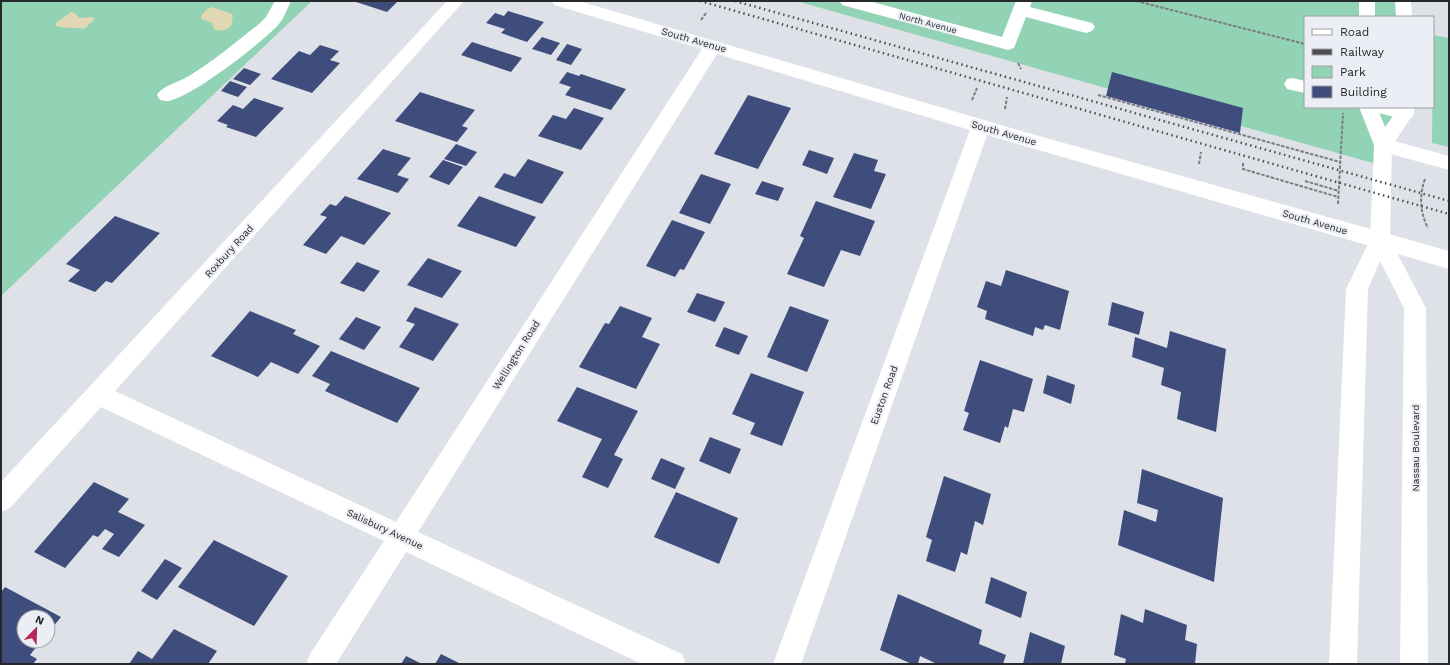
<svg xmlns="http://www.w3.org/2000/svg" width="1450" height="665" font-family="'Work Sans',sans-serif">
<rect width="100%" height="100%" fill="#dee1e7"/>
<path fill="#92d3b5" d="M1,1h311l-311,295z
M796,1h608v16h-99v90h100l-25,58z
M1433,35l16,3v109l-17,-4z"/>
<path fill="#e1d7b3" d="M212,7l18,6 3,2 -2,11c-6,5 -10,6 -17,3l-2,-6 -11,-4v-3l6,-7z
M71,12l4,1 4,5 14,-1 1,3 -10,9c-10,-2 -18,0 -28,-3v-3z"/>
<path fill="#3f4d7d" d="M353,1h45l-11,11z
M508,11l36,11 -17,20 -26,-9 4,-4 -19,-6 9,-10 9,3z
M542,37l18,6 -9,12 -19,-6z
M472,42l50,16 -11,14 -50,-17z
M567,44l15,5 -11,16 -15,-5z
M320,45l19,6 -9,9 10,3 -28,30 -41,-14 28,-28 11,4z
M244,68l17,6 -11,11 -17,-6z
M567,72l12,4 2,-2 45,15 -15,21 -46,-15 6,-8 -12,-4z
M1112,72l131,36 -3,25 -134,-37z
M230,81l17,6 -9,10 -17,-6z
M420,92l55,18 -13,16 6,2 -11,14 -62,-21z
M748,95l43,13 -33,61 -44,-15z
M254,98l30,10 -28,29 -30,-10 2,-2 -11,-4 16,-16 10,4z
M574,108l30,10 -23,32 -43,-14 15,-21 13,4z
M456,144l21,8 -11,14 -22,-7z
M383,149l28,9 -14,17 12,4 -11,14 -41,-14z
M809,150l25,8 -7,16 -25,-9z
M854,153l24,7 -4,11 12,3 -15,35 -38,-12z
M528,159l36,13 -22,32 -48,-17 10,-14 11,4z
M443,160l20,7 -14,18 -20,-8z
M701,174l30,10 -21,40 -31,-11z
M762,181l22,7 -6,13 -23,-7z
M345,196l46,17 -27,32 -23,-9 -15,18 -23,-9 24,-28 -7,-2 10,-11 6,2z
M479,196l57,21 -20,30 -59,-21z
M816,201l59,20 -15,35 -19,-6 -17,37 -37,-13 17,-36 -4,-2z
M115,216l45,17 -48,50 -6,-2 -11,11 -27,-11 12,-11 -14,-6z
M672,220l33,12 -21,38 -4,-1 -5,8 -29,-11z
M428,258l34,13 -20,27 -35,-13z
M357,262l23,9 -16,21 -24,-9z
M1006,270l63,21 -9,39 -15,-5 -2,5 -8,-3 -2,9 -48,-17 2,-8 -10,-4 9,-26 15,5z
M697,293l28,9 -10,20 -28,-10z
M1112,302l32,10 -5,23 -31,-10z
M620,306l32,12 -10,19 18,7 -24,45 -57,-22 26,-44 4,1z
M790,306l39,14 -22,52 -40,-15z
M415,307l44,17 -26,37 -34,-14 16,-23 -9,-3z
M250,311l46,19 -3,4 27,12 -22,28 -27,-12 -13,15 -47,-21z
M356,317l25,10 -17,23 -25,-11z
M724,327l24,9 -9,19 -24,-9z
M1170,331l56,18 -10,83 -39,-13 4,-27 -20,-7 3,-17 -32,-11 3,-20 32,11z
M331,351l89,37 -23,35 -72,-32 5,-7 -18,-8z
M980,360l53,19 -9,33 -11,-3 -5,19 -3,-2 -5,17 -37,-13 6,-17 -5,-2z
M751,373l53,19 -22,54 -32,-12 5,-11 -23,-9z
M1047,375l28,10 -4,19 -28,-11z
M577,387l61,24 -24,44 9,4 -15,29 -26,-11 20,-38 -45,-18z
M710,437l31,12 -11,25 -31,-13z
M661,458l24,10 -10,21 -24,-10z
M1142,469l81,29 -9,84 -96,-37 6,-35 32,12 2,-12 -21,-7z
M944,476l47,18 -8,31 -8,-4 -8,34 -6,-3 -6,20 -29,-11 6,-21 -6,-3z
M94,482l35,17 -11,13 27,13 -26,32 -17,-8 12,-15 -9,-5 -7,8 -5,-2 -28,33 -31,-16z
M676,492l62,26 -19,46 -65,-27z
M214,540l74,36 -34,50 -76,-39z
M165,559l17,9 -25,32 -16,-9z
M991,577l36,15 -6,26 -36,-15z
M5,587l56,30 -13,16v-16h-24v24h17l-11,14 7,4 -4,5h-32v-72z
M898,594l84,36 -3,14 27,11 -3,9h-66l-17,-8 -2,8h-6l-32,-14z
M1145,609l42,16 -2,15 12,4 -2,20h-70l1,-5 -12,-4 7,-41 22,9z
M174,629l43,22 -9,13h-79l9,-13 14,8z
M1030,632l35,14 -4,18h-38z
M441,654l20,10h-26z
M406,656l16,8h-21z"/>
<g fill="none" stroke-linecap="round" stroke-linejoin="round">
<path stroke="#7b7d82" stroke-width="2" stroke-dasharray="3.5 1.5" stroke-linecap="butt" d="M1136,1l169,43
M701,20l6,-8
M1018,63l3,6
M1098,95l242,67
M972,100l5,-12
M1005,109l2,-12
M1243,163v6l95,28
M1199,164l2,-12
M1425,179c-6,16 -5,34 3,49
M1305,181l34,10
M1338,204l5,-91"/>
<path fill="#fff" fill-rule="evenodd" d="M275,1h16c-4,8 -7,18 -13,24 -15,17 -92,77 -112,76 -3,0 -4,-1 -6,-1l-3,-5c5,-9 22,-13 32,-19 25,-15 47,-34 70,-52l7,-7z
M447,1h17l-349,390 281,131 306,-473 -148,-44 -2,-4h27l432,127 438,123v18l-462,-134 -186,529h-28l197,-534 -253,-76 -299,478 264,122 4,10h-44l-236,-112 -70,112h-30l4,-10 74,-113 -283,-134 -91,101 -9,4v-30z
M840,1h29l133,36 14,-36h16l-2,6 62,16 3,4 -3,4 -6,2 -60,-16 -12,31 -6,2 -166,-45z
M1293,78l12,3v12l-18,-4 -3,-5 3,-5z
M1372,107h35l5,1 2,5 -2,5 -7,2 -30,-8z
M1383,138l66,18v14l-73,-20 -2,-5 2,-5z"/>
<path fill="#fff" fill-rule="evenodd" d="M1359,1h16v16h-16z
M1395,1h16l1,16h-16z
M1359,107h18l8,20 11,-15v-5h18v6l-22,33 -2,94 36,68 2,356h-28l4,-356 -24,-47 -12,28 -11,375h-28l17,-375 24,-49 4,-95z"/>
<path stroke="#4d4f52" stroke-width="2.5" stroke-dasharray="1.5 3.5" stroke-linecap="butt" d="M700,1l749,213
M735,1l714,200"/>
</g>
<g text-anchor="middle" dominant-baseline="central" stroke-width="4" stroke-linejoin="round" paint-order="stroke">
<g font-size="9" fill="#27282b" stroke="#eceef5">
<text transform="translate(928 23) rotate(15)">North Avenue</text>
</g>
<g font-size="10" fill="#27282b" stroke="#eceef5">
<text transform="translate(694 40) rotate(16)">South Avenue</text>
<text transform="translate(1004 133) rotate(16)">South Avenue</text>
<text transform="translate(1315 222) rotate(16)">South Avenue</text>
<text transform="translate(229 251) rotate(-48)">Roxbury Road</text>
<text transform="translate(516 355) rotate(-58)">Wellington Road</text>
<text transform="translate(884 395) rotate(-70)">Euston Road</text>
<text transform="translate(1415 448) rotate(-90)">Nassau Boulevard</text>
<text transform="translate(385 529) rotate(25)">Salisbury Avenue</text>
</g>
</g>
<rect width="1450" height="665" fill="none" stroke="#27282b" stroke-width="4"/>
<rect x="1304" y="16" width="130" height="92" fill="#eceef5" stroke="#9d9fa4"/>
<rect x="1312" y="29" width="20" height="6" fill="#ffffff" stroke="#9d9fa4"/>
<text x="1340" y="36" font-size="12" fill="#27282b">Road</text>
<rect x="1312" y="49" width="20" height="6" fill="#4d4f52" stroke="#9d9fa4"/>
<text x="1340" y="56" font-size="12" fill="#27282b">Railway</text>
<rect x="1312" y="66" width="20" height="12" fill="#92d3b5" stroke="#9d9fa4"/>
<text x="1340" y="76" font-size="12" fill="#27282b">Park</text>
<rect x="1312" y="86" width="20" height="12" fill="#3f4d7d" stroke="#9d9fa4"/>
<text x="1340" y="96" font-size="12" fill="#27282b">Building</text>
<g transform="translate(36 629) rotate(23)"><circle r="19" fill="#eceef5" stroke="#9d9fa4"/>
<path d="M0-3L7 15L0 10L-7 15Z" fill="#b52659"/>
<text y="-6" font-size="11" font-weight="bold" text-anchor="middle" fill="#27282b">N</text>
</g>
</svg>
